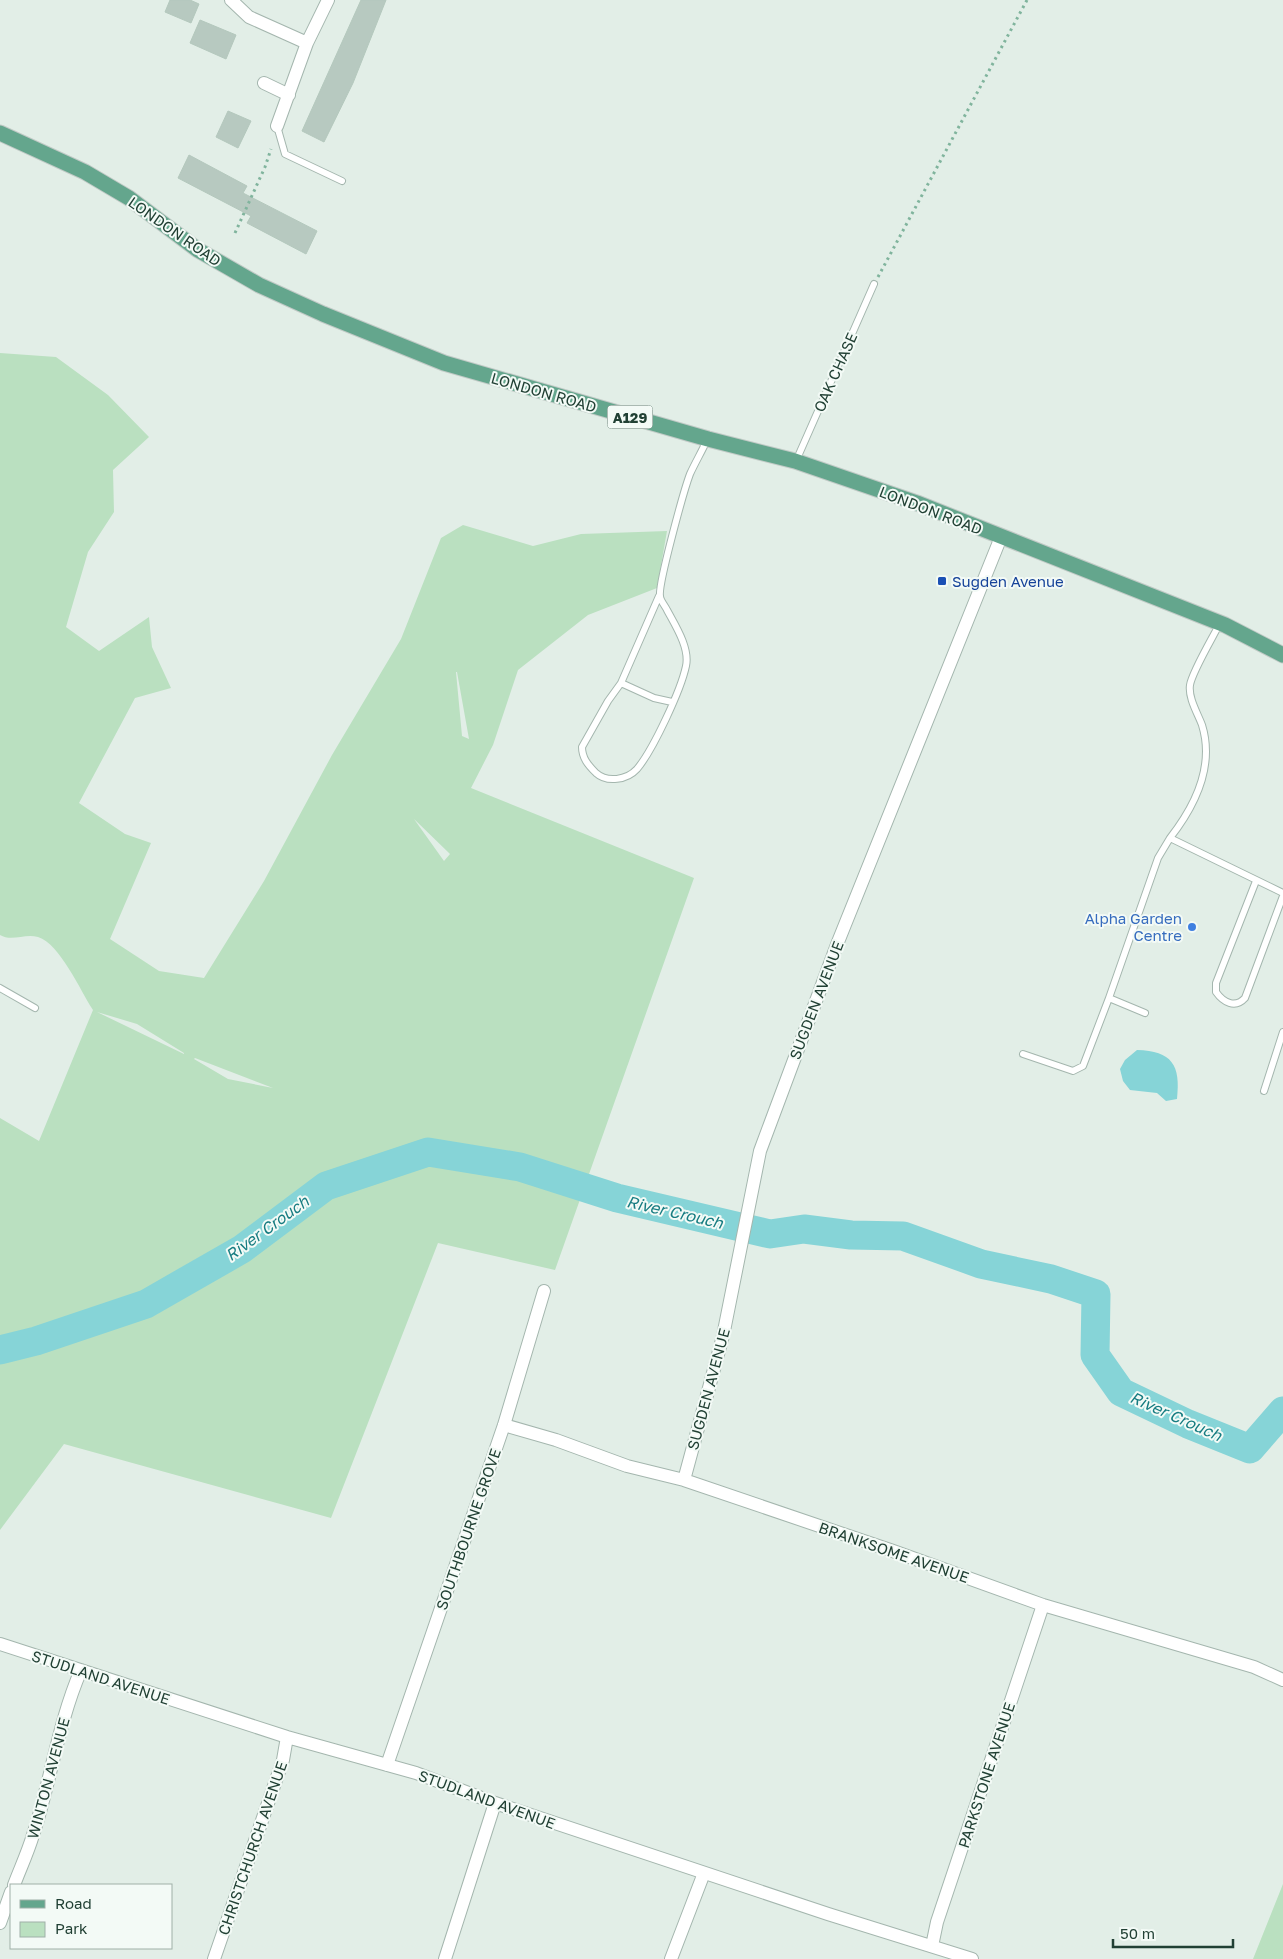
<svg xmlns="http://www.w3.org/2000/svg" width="1283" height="1959" font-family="'Golos Text',sans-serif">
<rect width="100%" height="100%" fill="#e2eee7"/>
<path fill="#bae0c0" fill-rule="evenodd" d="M0,353l56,4 52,38 41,42 -36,33 1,42 -26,40 -22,75 33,24 50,-34 3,30 19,41 -36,10 -56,105 46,31 26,9 -41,96 49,32 45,7 60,-97 68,-126 69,-116 40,-101 22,-13 70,21 48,-12 86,-3 -10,57 -69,27 -70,55 -25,75 -22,43 223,90 -139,392 -117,-27 -107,275 -267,-74 -64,86v-412l39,23 54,-131c-13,-20 -33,-66 -55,-73 -13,-4 -26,5 -38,-2zM456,672h1l12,67 -7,-3zM414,819l36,35 -6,7zM97,1012l40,12 47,29v1zM194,1059l1,-1 78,30 -45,-9z
M1283,1884v75h-30z"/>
<path fill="#86d4d7" d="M1137,1050c35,1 44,15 40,49l-11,2 -9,-8 -27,-3 -7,-9 -3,-12 5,-9z"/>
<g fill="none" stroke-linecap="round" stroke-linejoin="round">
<path stroke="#86d4d7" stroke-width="29" d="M0,1350l36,-9 110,-37 96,-55 84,-63 102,-34 92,15 97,31 153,36 34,-5 47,6 52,1 78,28 70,15 45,15 -1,61 26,37 67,32 62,25 33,-38"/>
</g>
<path fill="#b7c9c0" stroke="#b4c8bd" d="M170,0h20l9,4 -8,19 -26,-11z
M361,0h25l-33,83 -29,59 -22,-11z
M200,20l36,15 -10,24 -36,-16z
M228,111l23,10 -13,27 -22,-11z
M189,155l58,31 -4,7 74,38 -11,23 -59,-31 4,-7 -73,-38z"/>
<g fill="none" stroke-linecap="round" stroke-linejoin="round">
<defs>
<path id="lane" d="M277,126l8,28 57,27
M796,461l78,-177
M1220,623c-7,14 -28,49 -30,62 -2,13 8,29 12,40 13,42 -7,81 -32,113l113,55
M621,683l38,-87
M672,702l-18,-4 -33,-15 -13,18 -26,46c0,11 6,18 14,26 11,10 31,7 41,-4 16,-19 44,-79 49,-103 4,-18 -11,-41 -19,-56 -2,-4 -7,-10 -7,-14 -2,-12 24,-106 30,-122 5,-11 12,-23 17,-34
M1256,881l-40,102v9c7,10 19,17 29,6l38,-102
M0,988l35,20
M1145,1013l-36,-15 49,-140 12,-20
M1023,1054l50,17 10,-5 26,-68
M1264,1091l19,-59"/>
<path id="street" d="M231,0l18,17 58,26
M264,83l25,12
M277,126l30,-83 21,-43
M504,1425l52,15 71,26 57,14 209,71 150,54 211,62 29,13
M684,1480l39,-144 37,-185 78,-209 163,-405
M0,1644l287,93 129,36 79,30 333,111 144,45
M387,1765l117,-340 40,-134
M14,1885c6,-16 14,-33 19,-50 18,-54 25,-112 48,-165
M0,1923l11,-31
M932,1946l5,-24 106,-317
M214,1959l69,-199 4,-23
M445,1959l50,-156
M671,1959l33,-86"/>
<path id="primary" d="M0,133l85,39 44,26 69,52 61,35 64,29 121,49 264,76 87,22 122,42 308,122 58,30"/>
</defs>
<use href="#lane" stroke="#a4b6ae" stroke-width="8"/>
<use href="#street" stroke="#a4b6ae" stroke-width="14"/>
<use href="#primary" stroke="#c1cac6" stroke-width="17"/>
<path stroke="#80b49d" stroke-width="3" stroke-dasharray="2.5 4" stroke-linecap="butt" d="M235,233l30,-66 6,-18
M878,277l149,-277"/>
<use href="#lane" stroke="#fff" stroke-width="6"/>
<use href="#street" stroke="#fff" stroke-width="12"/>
<use href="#primary" stroke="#64a68d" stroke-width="15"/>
</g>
<rect fill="#1a4fb4" stroke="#f3faf6" stroke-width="2" x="937" y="576" width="10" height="10" rx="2.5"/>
<circle fill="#3f7fe0" stroke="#f3faf6" stroke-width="2" cx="1192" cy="927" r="5"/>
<g text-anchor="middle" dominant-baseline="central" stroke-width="4" stroke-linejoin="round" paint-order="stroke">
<rect fill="#f3faf6" stroke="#60786e" stroke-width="1" x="607.5" y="405.5" width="45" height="23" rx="4"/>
<g font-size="14" font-weight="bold" fill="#214034">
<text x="630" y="417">A129</text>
</g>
<g font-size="15" fill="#214034" stroke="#f3faf6">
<text transform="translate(175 231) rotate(35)">LONDON ROAD</text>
<text transform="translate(835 372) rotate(-66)">OAK CHASE</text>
<text transform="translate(544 392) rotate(16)">LONDON ROAD</text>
<text transform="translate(931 510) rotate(21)">LONDON ROAD</text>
<text transform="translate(816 1000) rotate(-69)">SUGDEN AVENUE</text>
<text transform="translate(708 1389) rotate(-75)">SUGDEN AVENUE</text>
<text transform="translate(468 1529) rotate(-71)">SOUTHBOURNE GROVE</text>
<text transform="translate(894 1552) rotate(19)">BRANKSOME AVENUE</text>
<text transform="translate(101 1677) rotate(18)">STUDLAND AVENUE</text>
<text transform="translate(986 1775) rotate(-72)">PARKSTONE AVENUE</text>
<text transform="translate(48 1778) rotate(-75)">WINTON AVENUE</text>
<text transform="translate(487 1799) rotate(20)">STUDLAND AVENUE</text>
<text transform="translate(252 1848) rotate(-71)">CHRISTCHURCH AVENUE</text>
</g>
<g font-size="15" fill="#164399" stroke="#f3faf6" text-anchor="start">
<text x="952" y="581">Sugden Avenue</text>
</g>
<g font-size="15" fill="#366cbe" stroke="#f3faf6" text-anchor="end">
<text x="1182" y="918">Alpha Garden<tspan x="1182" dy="17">Centre</tspan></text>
</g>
<g font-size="16" font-style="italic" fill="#167c81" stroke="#f3faf6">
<text transform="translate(675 1212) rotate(13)">River Crouch</text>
<text transform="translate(267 1228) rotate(-36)">River Crouch</text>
<text transform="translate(1176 1416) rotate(24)">River Crouch</text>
</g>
</g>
<rect x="10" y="1884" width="162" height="65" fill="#f3faf6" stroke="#9fb0a8"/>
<rect x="20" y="1900" width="25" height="8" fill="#64a68d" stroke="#9fb0a8"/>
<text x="55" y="1909" font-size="15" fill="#214034">Road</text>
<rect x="20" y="1922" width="25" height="15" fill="#bae0c0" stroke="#9fb0a8"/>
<text x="55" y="1934" font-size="15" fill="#214034">Park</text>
<path d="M1113 1939v8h120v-8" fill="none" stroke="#214034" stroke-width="2.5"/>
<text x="1120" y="1939" font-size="15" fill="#214034" stroke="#f3faf6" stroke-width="4" paint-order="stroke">50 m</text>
</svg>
